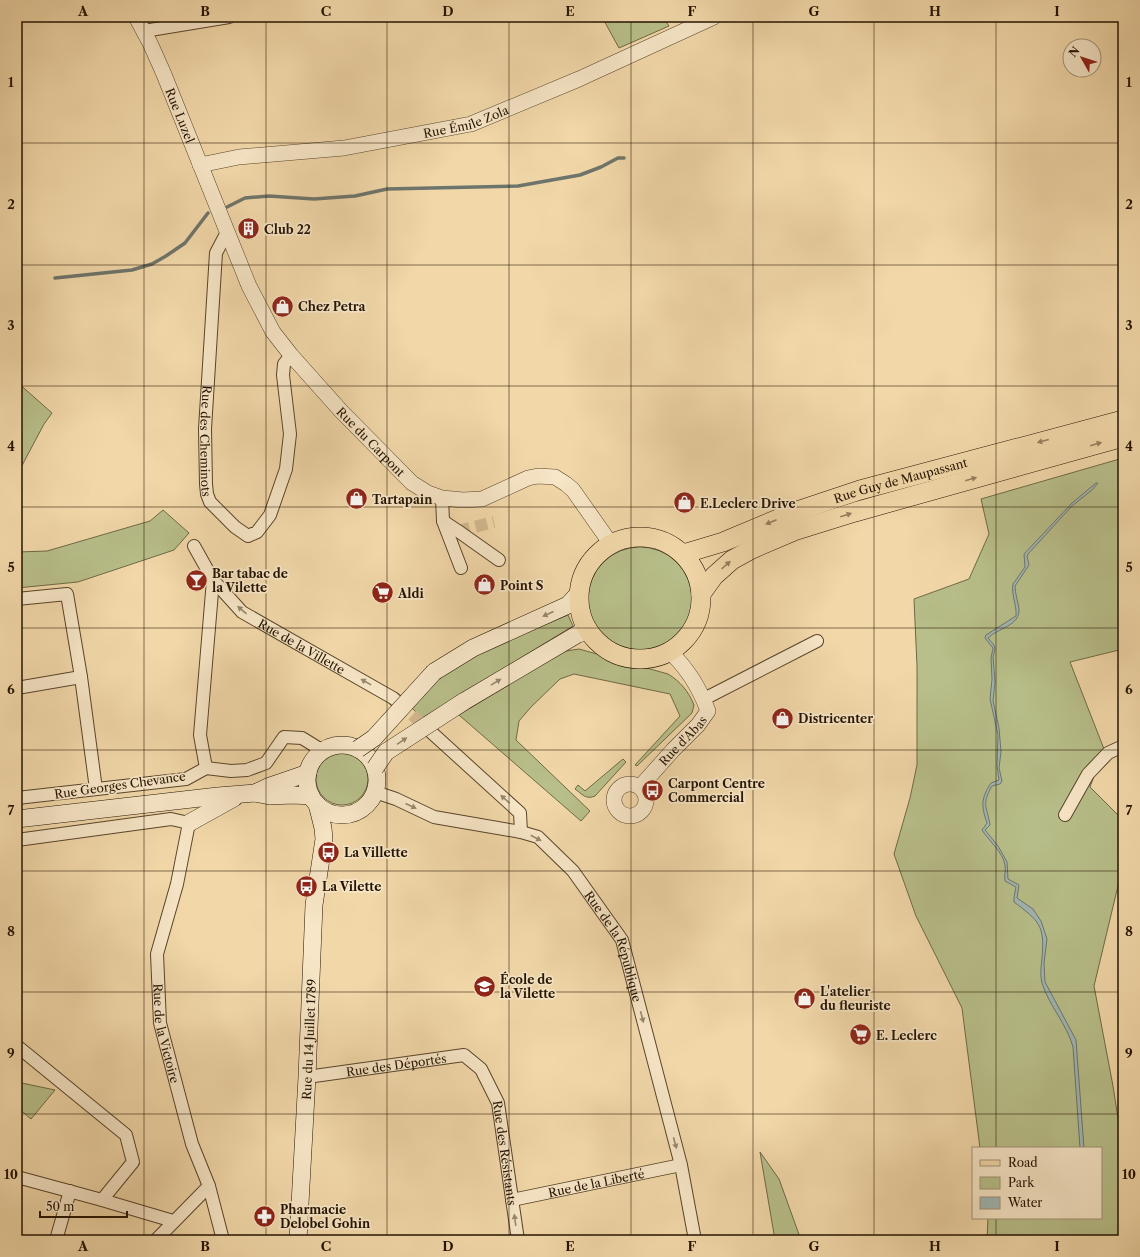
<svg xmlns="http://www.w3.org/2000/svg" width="1140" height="1257" font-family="'Libre Caslon Text',serif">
<rect width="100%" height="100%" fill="#f2d8a9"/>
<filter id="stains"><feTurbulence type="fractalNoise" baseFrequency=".005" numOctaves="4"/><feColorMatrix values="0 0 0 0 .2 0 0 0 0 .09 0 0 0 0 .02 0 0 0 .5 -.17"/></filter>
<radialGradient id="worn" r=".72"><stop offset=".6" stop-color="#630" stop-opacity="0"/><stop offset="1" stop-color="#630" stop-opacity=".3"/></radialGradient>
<path fill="#b8bf8a" stroke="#6e6945" d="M602,17h61l6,9 -50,22z
M17,382l35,31 -8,11 -27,51z
M1123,458v191l-53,13 34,87 -14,38 33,33v45l-29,121 19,100 10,65v89h-136l1,-22h113v-70h-121l-18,-140 -46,-92 -22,-62 16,-56 7,-33v-99l-3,-67 55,-20 20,-45 -8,-35z
M163,510l26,23 -15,17 -96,32 -61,6v-36l30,-1 103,-30z
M588 599a52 52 0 1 1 104 0a52 52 0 1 1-104 0Z
M568,615l5,11 -151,92 -11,-11 14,-17 30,-24 42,-21z
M579,649l89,25c12,7 21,18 26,31l-2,8 -55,53 -2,-1 45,-49 -10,-22 -96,-20 -14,5 -29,28 -12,14 -3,19 74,71 -9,10 -122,-106 81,-50 26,-14z
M316 779a26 26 0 1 1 52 0a26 26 0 1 1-52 0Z
M623,759l3,3 -31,34c-9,4 -13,-2 -20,-7l3,-4 7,6z
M17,1082l38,8 -24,29 -14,-12z
M760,1152l19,27 22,61h-26z"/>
<path fill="#a0b7b4" stroke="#6e756c" d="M1096,483h2l-6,7 -20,16 -44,48 -1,2 2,9 -14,21c0,8 3,15 4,23 1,17 -21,19 -31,29l6,7 1,4 -2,8 2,25 -2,19 6,27 2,24 -2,16 3,13 -2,3 -8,2c-11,19 -5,20 -2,39l-5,5 13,16 9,16 1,17 11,6 -2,13 16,11 8,12 6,18 -3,24 1,19 31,58 8,108h-4l-7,-101c-6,-23 -24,-41 -31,-64 -2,-8 -1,-16 0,-25 3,-33 -3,-37 -28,-56v-5l2,-10 -11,-6c-1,-5 1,-11 0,-16 -2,-13 -17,-25 -23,-35l5,-7c-6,-17 -6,-25 4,-40l8,-3 -2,-14 1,-31 -8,-36 2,-20 -1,-21 2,-10 -8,-10 1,-3 30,-19c1,-11 -5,-21 -3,-32l12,-17 -1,-13 48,-51z"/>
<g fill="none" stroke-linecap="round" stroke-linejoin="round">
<path stroke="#6e756c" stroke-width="3.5" d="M227,207l18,-9 24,-2 45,3 41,-3 32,-7 131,-3 62,-11 21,-8 17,-9h6
M55,278l77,-8 20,-6 14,-8 19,-13 23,-30"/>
<path stroke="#d3ba90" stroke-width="12" stroke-dasharray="12 6" stroke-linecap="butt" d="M458,531l36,-9
M399,703l31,28"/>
<defs>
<g id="minor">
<path d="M144,31l85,-14"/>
<path id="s1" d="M227,232l-11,21 -11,176 1,55 1,10 3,8 25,25 13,9 9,-4 13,-17 16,-46 4,-35 -7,-59 1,-11 7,-9"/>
<path d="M442,498l1,23 18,47"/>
<path d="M443,521l15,10 41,29"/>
<path d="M194,546l19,34 -13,155 6,33"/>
<path id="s2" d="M213,580l29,32 151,86 6,5"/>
<path d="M17,599l50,-5 14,83 15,112"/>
<path d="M17,688l64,-11"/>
<path d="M704,699l113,-58"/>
<path d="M431,732l89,81 1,19"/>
<path id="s3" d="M375,792l21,7 38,18 87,15 17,5 35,34 49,69 59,225 14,75"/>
<path d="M17,798l169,-19 20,-11 25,3 16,-1 19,-7 18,-26 18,1 21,13"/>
<path d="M1065,815l23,-41 20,-21 15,-7"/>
<path id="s4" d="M17,840l154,-21 18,4 -12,61 -20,70 3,69 32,121 17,42 14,54"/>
<path d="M17,1046l109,89 7,27 -31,38"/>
<path id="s5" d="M307,1077l157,-22 17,14 17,34 20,137"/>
<path d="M17,1177l85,23 71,21"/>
<path id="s6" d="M512,1200l169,-35"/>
<path d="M56,1240l14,-49"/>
<path d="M156,1240l53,-54"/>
</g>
<g id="tertiary">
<path id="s7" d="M136,17l14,26 13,29 86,214 24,46 18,23 50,56 71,72 16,10 14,5 21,2 19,-1 46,-21 10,-2 17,1 11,7 7,6 38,54"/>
<path id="s8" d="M200,165l39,-8 105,-9 127,-24 108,-45 135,-62"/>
<circle cx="630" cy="800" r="16"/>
<path id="s9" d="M640,787l33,-37 25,-25 10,-14c-8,-22 -21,-43 -38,-59"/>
</g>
<g id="secondary">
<path d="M434,672l39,-24 95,-43 11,-12"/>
<path d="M463,702l115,-68 10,-3"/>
<circle cx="342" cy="780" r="35"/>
<path d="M255,793l15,-7 38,-13"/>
<path d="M17,819l201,-23 37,-3 15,3 23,-1 18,1"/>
<path d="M189,823l45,-25"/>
<path id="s10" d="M298,1240l9,-163 7,-172 10,-66 -1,-11 -6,-24"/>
</g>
<g id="primary">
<circle cx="640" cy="598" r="61"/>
<path id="s11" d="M683,554l40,-12 74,-31 63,-21 263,-70"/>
<path d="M701,594l13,-18 18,-16 20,-11 42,-18 61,-19 268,-75"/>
</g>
</defs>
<use href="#minor" stroke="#58442a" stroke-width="14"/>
<use href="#tertiary" stroke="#58442a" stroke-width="16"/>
<use href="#secondary" stroke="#241300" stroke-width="18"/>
<use href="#primary" stroke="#241300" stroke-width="20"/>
<use href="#minor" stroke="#f7e6c7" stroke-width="12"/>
<use href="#tertiary" stroke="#f7e6c7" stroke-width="15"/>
<use href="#secondary" stroke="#f7e6c7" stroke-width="17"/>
<use href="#primary" stroke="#f2d8a9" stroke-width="19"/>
<defs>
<path id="secondary-bridge" d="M358,749l16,-11 60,-66
M375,768l11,-16 77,-50"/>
</defs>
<use href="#secondary-bridge" stroke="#241300" stroke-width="18" stroke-linecap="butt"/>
<use href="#secondary-bridge" stroke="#f7e6c7" stroke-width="17"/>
</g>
<defs><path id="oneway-solid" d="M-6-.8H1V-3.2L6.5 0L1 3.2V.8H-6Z"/></defs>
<g fill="#957f5d">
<use href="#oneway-solid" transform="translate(1043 441) rotate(165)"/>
<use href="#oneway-solid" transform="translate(1096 444) rotate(-16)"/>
<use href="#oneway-solid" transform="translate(971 479) rotate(-16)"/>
<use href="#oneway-solid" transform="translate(846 515) rotate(-18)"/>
<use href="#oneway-solid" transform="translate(771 522) rotate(157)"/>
<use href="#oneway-solid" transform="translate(726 565) rotate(-42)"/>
</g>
<g fill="#98876d">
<use href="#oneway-solid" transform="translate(242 610) rotate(-139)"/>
<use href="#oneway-solid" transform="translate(548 614) rotate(156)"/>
<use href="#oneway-solid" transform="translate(366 682) rotate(-151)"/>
<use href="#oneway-solid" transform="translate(496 682) rotate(-31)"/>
<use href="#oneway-solid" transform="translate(402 741) rotate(-34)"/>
<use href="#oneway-solid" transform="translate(505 799) rotate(-138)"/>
<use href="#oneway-solid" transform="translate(411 806) rotate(25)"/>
<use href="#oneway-solid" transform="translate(536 838) rotate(28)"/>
<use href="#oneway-solid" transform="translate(642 1017) rotate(76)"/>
<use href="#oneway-solid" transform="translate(675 1143) rotate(75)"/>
<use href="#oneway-solid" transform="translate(515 1220) rotate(-98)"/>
</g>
<path fill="none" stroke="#241300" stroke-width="1" stroke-opacity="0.55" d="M144,17v1223M266,17v1223M387,17v1223M509,17v1223M631,17v1223M753,17v1223M874,17v1223M996,17v1131M17,143h1106M17,265h1106M17,386h1106M17,507h1106M17,628h1106M17,750h1106M17,871h1106M17,992h1106M17,1114h1106M996,1218v22"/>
<defs>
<symbol id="building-disc" viewBox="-11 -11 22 22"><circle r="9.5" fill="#8f2418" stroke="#f7e6c7"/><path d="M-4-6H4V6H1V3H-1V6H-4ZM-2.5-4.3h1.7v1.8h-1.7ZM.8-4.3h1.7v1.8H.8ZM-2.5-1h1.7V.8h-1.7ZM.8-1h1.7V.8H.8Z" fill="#fff"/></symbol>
<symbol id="shop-disc" viewBox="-11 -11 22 22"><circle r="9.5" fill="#8f2418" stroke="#f7e6c7"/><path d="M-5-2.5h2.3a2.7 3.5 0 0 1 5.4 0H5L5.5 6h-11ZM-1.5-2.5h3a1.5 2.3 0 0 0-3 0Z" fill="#fff"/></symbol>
<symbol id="bar-disc" viewBox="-11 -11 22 22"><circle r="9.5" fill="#8f2418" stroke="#f7e6c7"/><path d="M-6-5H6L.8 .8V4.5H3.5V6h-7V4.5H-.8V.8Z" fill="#fff"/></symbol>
<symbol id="supermarket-disc" viewBox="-11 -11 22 22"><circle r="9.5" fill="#8f2418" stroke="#f7e6c7"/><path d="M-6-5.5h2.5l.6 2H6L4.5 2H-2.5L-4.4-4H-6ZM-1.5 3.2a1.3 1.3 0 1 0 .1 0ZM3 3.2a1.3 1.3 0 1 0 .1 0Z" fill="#fff"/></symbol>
<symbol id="bus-disc" viewBox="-11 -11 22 22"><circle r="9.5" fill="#8f2418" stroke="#f7e6c7"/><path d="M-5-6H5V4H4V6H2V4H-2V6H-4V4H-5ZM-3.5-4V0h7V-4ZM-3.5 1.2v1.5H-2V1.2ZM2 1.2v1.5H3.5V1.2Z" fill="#fff"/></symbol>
<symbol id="school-disc" viewBox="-11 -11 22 22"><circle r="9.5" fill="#8f2418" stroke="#f7e6c7"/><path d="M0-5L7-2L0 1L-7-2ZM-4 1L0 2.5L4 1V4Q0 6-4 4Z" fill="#fff"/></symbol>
<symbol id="pharmacy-disc" viewBox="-11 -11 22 22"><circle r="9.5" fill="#8f2418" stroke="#f7e6c7"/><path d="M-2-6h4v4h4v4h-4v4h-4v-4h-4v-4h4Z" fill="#fff"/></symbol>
</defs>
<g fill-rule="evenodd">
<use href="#building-disc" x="236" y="216" width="25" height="25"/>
<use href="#shop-disc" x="270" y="294" width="25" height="25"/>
<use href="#shop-disc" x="344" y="486" width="25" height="25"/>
<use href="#shop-disc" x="672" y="490" width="25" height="25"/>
<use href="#bar-disc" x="184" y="568" width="25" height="25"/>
<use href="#shop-disc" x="472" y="572" width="25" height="25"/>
<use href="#supermarket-disc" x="370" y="580" width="25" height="25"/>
<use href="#shop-disc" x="770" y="706" width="25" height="25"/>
<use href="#bus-disc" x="640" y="778" width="25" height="25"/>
<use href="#bus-disc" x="316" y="840" width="25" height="25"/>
<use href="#bus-disc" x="294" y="874" width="25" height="25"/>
<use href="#school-disc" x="472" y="974" width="25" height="25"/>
<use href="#shop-disc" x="792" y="986" width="25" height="25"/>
<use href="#supermarket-disc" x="848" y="1022" width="25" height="25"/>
<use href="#pharmacy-disc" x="252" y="1204" width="25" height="25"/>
</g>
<g text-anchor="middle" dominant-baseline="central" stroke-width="3.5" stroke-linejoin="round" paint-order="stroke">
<g font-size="12" fill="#241300" stroke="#f7e6c7">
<text stroke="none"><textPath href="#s7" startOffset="108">Rue Luzel</textPath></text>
<text stroke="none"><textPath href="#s8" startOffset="270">Rue Émile Zola</textPath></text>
<text stroke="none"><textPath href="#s1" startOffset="212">Rue des Cheminots</textPath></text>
<text stroke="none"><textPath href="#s7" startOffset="491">Rue du Carpont</textPath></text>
<text stroke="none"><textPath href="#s11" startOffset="230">Rue Guy de Maupassant</textPath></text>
<text stroke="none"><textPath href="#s2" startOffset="112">Rue de la Villette</textPath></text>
<text stroke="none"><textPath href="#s9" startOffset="63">Rue d'Abas</textPath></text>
<text transform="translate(120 785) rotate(-8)">Rue Georges Chevance</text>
<text stroke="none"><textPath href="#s3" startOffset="306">Rue de la République</textPath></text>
<text stroke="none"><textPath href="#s4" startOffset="389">Rue de la Victoire</textPath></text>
<text stroke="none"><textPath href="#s10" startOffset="201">Rue du 14 Juillet 1789</textPath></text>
<text stroke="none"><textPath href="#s5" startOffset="90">Rue des Déportés</textPath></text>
<text stroke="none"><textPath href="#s5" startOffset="269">Rue des Résistants</textPath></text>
<text stroke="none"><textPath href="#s6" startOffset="86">Rue de la Liberté</textPath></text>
</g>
<g font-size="12" font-weight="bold" fill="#241300" stroke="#f7e6c7" text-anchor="start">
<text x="264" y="229">Club 22</text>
<text x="298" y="306">Chez Petra</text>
<text x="372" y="499">Tartapain</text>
<text x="700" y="503">E.Leclerc Drive</text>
<text x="212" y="573">Bar tabac de<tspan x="212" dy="14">la Vilette</tspan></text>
<text x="500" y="585">Point S</text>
<text x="398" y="593">Aldi</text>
<text x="798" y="718">Districenter</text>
<text x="668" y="783">Carpont Centre<tspan x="668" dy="14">Commercial</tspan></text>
<text x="344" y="852">La Villette</text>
<text x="322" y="886">La Vilette</text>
<text x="500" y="979">École de<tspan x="500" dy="14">la Vilette</tspan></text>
<text x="820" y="991">L'atelier<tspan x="820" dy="14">du fleuriste</tspan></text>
<text x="876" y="1035">E. Leclerc</text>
<text x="280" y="1209">Pharmacie<tspan x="280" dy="14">Delobel Gohin</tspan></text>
</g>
</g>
<rect width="1140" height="1257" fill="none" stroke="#f2d8a9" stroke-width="44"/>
<rect x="972" y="1147" width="130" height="72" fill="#f7e6c7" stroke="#a39277"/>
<rect x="980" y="1160" width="20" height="6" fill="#f2d8a9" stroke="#a39277"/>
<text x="1008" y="1167" font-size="12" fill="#241300">Road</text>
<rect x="980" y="1177" width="20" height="12" fill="#b8bf8a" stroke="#a39277"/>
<text x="1008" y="1187" font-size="12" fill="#241300">Park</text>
<rect x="980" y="1197" width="20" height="12" fill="#a0b7b4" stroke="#a39277"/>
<text x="1008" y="1207" font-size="12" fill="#241300">Water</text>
<g transform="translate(1082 58) rotate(309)"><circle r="19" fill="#f7e6c7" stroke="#a39277"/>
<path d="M0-3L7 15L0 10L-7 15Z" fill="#8f2418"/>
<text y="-6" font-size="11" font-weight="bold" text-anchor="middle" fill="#241300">N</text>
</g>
<path d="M40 1211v6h87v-6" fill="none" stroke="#241300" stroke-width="2"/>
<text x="46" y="1211" font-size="12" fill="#241300" stroke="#f7e6c7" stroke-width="3" paint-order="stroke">50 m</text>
<rect x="22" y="22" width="1096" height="1213" fill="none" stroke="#241300" stroke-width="1.5"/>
<g font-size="13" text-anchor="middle" font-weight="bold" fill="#241300">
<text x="83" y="16">A</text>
<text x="205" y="16">B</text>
<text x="326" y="16">C</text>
<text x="448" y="16">D</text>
<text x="570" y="16">E</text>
<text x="692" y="16">F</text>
<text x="814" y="16">G</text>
<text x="935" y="16">H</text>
<text x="1057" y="16">I</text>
<text x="11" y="87">1</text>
<text x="1129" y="87">1</text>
<text x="11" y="209">2</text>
<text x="1129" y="209">2</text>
<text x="11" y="330">3</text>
<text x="1129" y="330">3</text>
<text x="11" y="451">4</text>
<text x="1129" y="451">4</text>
<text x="11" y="572">5</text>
<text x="1129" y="572">5</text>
<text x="11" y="694">6</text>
<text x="1129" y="694">6</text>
<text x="11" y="815">7</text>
<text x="1129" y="815">7</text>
<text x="11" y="936">8</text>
<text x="1129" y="936">8</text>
<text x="11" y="1058">9</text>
<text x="1129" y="1058">9</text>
<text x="11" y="1179">10</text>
<text x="1129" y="1179">10</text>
<text x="83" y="1251">A</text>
<text x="205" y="1251">B</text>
<text x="326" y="1251">C</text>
<text x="448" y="1251">D</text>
<text x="570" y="1251">E</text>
<text x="692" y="1251">F</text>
<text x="814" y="1251">G</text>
<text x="935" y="1251">H</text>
<text x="1057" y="1251">I</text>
</g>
<rect width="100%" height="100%" filter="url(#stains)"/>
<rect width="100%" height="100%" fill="url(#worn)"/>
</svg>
